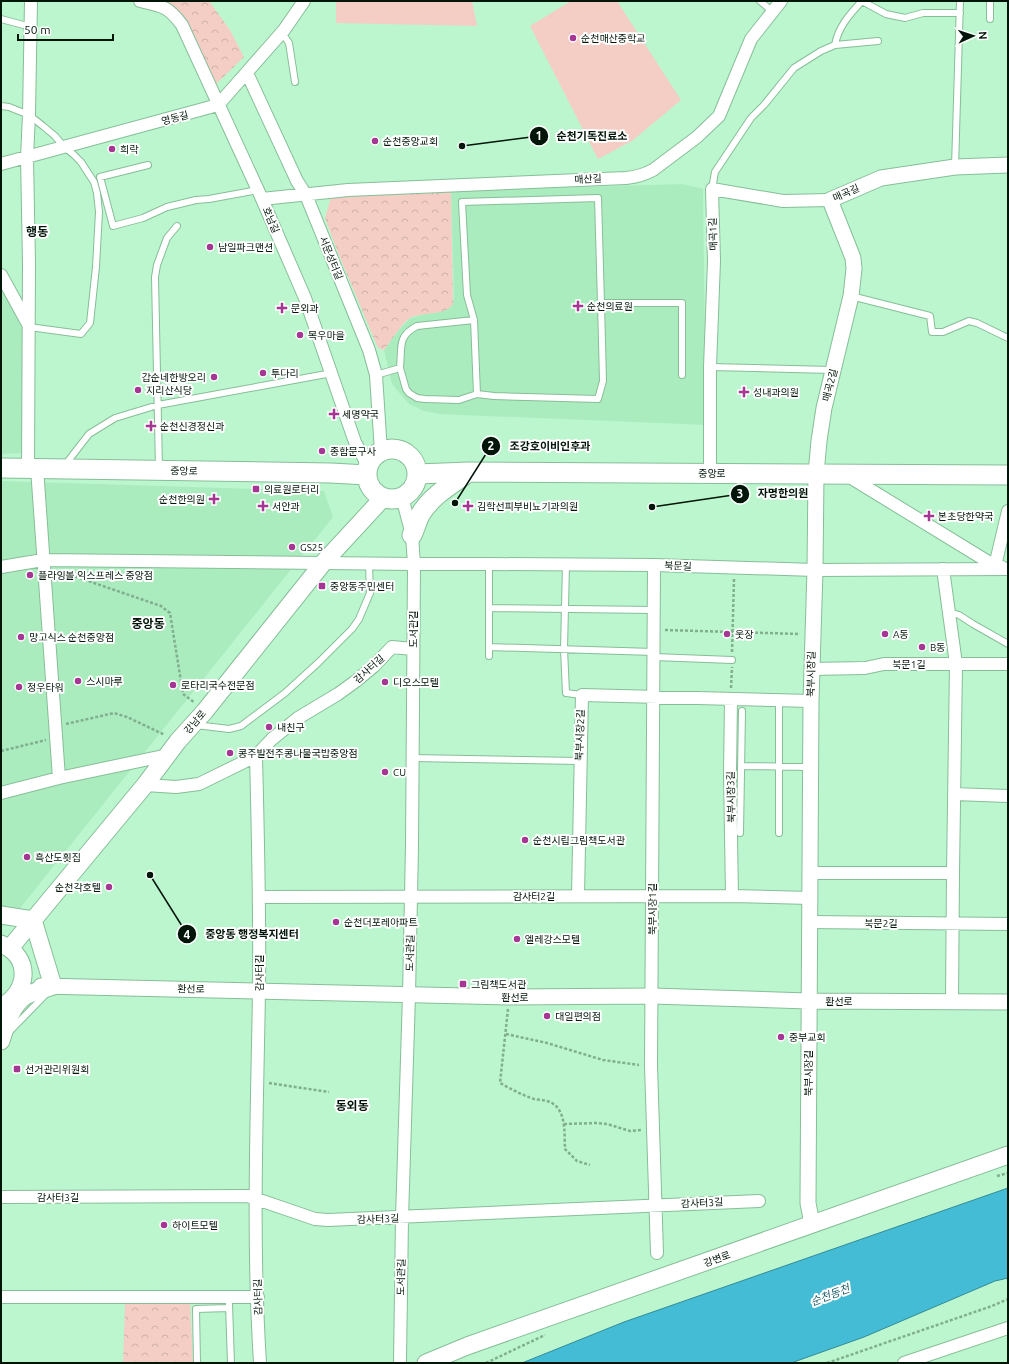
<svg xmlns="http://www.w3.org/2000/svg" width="1009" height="1364" font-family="Ubuntu,'Noto Sans KR',sans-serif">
<defs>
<pattern id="park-crowns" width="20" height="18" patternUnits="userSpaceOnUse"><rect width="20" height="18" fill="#f4cec5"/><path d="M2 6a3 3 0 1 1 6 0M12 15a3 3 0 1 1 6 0" fill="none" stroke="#cfb0a8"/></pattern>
</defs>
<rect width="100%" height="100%" fill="#bcf6ce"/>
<path fill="#abecbf" d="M682,184l21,5 3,236 -266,-11 -16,-3 -15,-7 -13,-15 -4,-5 -8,-34 15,-20 11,-12 8,-2 36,-17 -3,-108z
M1,285l22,46 -1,122 -21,1z
M1,481l323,10 9,26 -316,395 -16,3z"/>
<path fill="url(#park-crowns)" d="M162,1h47l21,29 14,27 -30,29z
M451,191l2,113c-9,13 -30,7 -43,14 -9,6 -19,23 -26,32l-6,-2 -40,-95 -13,-35 6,-21z
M190,1301l3,62h-70l2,-60z"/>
<path fill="#f4cec5" d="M336,1h136l5,25 -141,-3z
M571,1h46l64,99 -49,41 -34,18 -68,-133z"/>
<path fill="#45bcd5" stroke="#318a98" d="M1008,1188v90l-13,3 -131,56 -73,26h-269l102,-41z"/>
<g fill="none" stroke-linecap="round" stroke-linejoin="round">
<defs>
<path id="service" d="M760,1l12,10
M1,19l30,8
M990,19v-18
M282,33l7,10 6,39
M835,45c3,-18 15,-31 27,-44l24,13 19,4 18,-5h37
M1,106l8,1 20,8 14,11 12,10 9,11 9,7 8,8 13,20 3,11 2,19 -3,55 -6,56 -9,11 -52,-7
M148,165l-48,12 13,49 30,-8 24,-11 29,-7 13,-1 49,-9
M955,167l5,-166
M712,189l3,-17 36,-54 13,-13 30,-37 27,-17 14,-6 43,-4
M851,296l79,20 2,16h11l26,-11 8,2 31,15
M474,320l-7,-25 -5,-93 136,-4 3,105
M710,367l122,3
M376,375l24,-7 6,21 3,4 8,5 8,1 34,1 18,-6 -3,-74 -57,6c-20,10 -15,22 -17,42
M477,394l17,2 104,3 5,-18 -2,-78h81v72
M65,465l24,-31 26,-16 43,-13 174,-32
M159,469l-4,-192 2,-12 10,-27 10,-12
M566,564l-2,85 2,44 16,2
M489,608l165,2
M949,612l10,3 14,9 35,20
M489,647l165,5
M489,656v-92
M654,657l78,3
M779,700v133
M196,725l33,4 12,-3 44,-33 34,-31 33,-33 7,-10 11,-26 -1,-29
M412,758l167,3
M741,766l70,1
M740,833l2,-122
M10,1031l38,-39
M229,1304l2,59
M197,1363l-1,-54 33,-1"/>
<path id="minor" d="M140,1c22,5 28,5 42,24l80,174 43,99 50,144 13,24
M247,73l50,108 9,14 63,155 7,25 5,77
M1,164l217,-59 66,-75 20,-29
M262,199l86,-9 278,-12c10,-1 18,-3 27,-8l44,-33 22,-21 32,-77 30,-38
M1,275l27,49
M28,468l1,-205 -2,-106 2,-42 2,-114
M37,468l22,310
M710,473v-106l4,-106 -2,-72 71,12 47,-1
M848,476l147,90 7,1
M654,565l-3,501 6,187
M995,566l13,-55
M1,567l42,-7 371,4h75l165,1 161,5 193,-1
M943,569l13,95 -3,209 -1,128
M811,669l54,-1 19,-4h124
M731,699l-1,74 2,123
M256,756c2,78 4,157 3,235 -2,124 -7,248 1,372
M145,785l31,2 23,-3 57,-28 16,-17 26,-21 40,-24 18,-13 18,-15 18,-19 21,2
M1,793l58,-15 109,-23
M954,794l54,2
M810,873h143
M578,896l4,-201 229,6
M259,897l473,-1 78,2
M809,922l199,2
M1,1197l247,-1 67,23 13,1 431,-19
M1,1297h257
M400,1363l2,-145 7,-223 3,-149 2,-282 -2,-29 -10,-38
M904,1363l104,-35"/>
<path id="tertiary" d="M41,986l468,11 143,-1 156,5 200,1
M812,1224l-4,-21 3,-502 4,-131 1,-96 3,-33 5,-33 27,-112 3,-27 -1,-11 -23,-58 51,-22 74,-11 53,-2"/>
<path id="secondary" d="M1,915l32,5 20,66c-7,3 -23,6 -29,11 -13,10 -18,28 -23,44
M1,944c31,13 28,48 0,63
M10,948l135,-163 33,-44 27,-30 118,-148 60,-65
M426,1363l41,-17 541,-191"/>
<path id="primary" d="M367 474a25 25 0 1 1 50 0a25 25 0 1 1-50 0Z
M1,468l330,5 36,2
M417,474l52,-2 539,3
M412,535c3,-6 5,-14 8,-20 11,-19 32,-31 49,-43"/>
</defs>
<use href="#service" stroke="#86be98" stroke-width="8"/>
<use href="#minor" stroke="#86be98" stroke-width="14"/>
<use href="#tertiary" stroke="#86be98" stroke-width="17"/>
<use href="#secondary" stroke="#86be98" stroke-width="19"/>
<use href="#primary" stroke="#86be98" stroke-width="21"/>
<path stroke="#80ae8e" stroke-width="2.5" stroke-dasharray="3 2" stroke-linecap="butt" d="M65,573l96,33 9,7 13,81 12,9
M665,630l135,4
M732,652l2,-73
M731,688l1,-21
M66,724l48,-11 13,4 38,18
M1,751l45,-11
M508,1009l-8,74c11,6 22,12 34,16 6,1 13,1 18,4 15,9 12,32 13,46l12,12 13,4
M506,1034l41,9 56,17 36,5
M269,1083l60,9
M564,1124l33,-1 10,1 23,7 12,-1
M997,1176l11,-3
M486,1363l59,-28
M827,1363l165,-57 16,-7"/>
<use href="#service" stroke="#fff" stroke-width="6"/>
<use href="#minor" stroke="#fff" stroke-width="12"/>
<use href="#tertiary" stroke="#fff" stroke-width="15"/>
<use href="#secondary" stroke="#fff" stroke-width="17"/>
<use href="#primary" stroke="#fff" stroke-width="19"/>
</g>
<g fill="#a53694" stroke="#fff" stroke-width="1.5">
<circle cx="573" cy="38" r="4"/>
<circle cx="375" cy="141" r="4"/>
<circle cx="112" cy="149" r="4"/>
<circle cx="210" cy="247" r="4"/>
<path d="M576 300h4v4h4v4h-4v4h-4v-4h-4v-4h4z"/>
<path d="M280 302h4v4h4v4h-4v4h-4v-4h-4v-4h4z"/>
<circle cx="300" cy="335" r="4"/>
<circle cx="263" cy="373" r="4"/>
<circle cx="214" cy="377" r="4"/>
<circle cx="138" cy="390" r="4"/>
<path d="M742 386h4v4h4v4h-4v4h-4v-4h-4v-4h4z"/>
<path d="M332 408h4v4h4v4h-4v4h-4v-4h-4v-4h4z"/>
<path d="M149 420h4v4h4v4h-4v4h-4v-4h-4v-4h4z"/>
<circle cx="322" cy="451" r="4"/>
<rect x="252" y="485" width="8" height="8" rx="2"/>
<path d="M212 493h4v4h4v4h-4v4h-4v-4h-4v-4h4z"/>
<path d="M261 500h4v4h4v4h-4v4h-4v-4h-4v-4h4z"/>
<path d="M466 500h4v4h4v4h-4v4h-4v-4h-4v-4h4z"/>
<path d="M927 510h4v4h4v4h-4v4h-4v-4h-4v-4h4z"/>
<circle cx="292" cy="547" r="4"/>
<circle cx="30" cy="575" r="4"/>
<rect x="318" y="582" width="8" height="8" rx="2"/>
<circle cx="727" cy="634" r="4"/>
<circle cx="885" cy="634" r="4"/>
<circle cx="21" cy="637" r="4"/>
<circle cx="922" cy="647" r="4"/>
<circle cx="78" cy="681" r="4"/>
<circle cx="385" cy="682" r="4"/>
<circle cx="173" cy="685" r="4"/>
<circle cx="19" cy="687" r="4"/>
<circle cx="269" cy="727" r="4"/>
<circle cx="230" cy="753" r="4"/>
<circle cx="385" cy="772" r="4"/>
<circle cx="525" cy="840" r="4"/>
<circle cx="27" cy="857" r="4"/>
<circle cx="109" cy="887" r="4"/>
<circle cx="336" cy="922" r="4"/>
<circle cx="517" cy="939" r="4"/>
<rect x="459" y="980" width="8" height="8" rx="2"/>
<circle cx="547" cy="1016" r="4"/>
<circle cx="781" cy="1037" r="4"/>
<rect x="13" y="1065" width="8" height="8" rx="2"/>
<circle cx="164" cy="1225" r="4"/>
</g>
<g text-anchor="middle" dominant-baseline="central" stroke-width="4" stroke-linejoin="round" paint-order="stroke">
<g font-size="10" fill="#011508" stroke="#fff" text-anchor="start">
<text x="581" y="38">순천매산중학교</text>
<text x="383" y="141">순천중앙교회</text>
<text x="120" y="149">희락</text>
<text x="218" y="247">남일파크맨션</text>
<text x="587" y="306">순천의료원</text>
<text x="291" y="308">문외과</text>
<text x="308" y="335">목우마을</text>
<text x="271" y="373">투다리</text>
<text x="206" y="377" text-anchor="end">갑순네한방오리</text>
<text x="146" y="390">지리산식당</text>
<text x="753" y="392">성내과의원</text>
<text x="342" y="414">세명약국</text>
<text x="160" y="426">순천신경정신과</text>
<text x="330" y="451">종합문구사</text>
<text x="264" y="489">의료원로터리</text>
<text x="205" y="499" text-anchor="end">순천한의원</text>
<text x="272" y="506">서안과</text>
<text x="477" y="506">김학선피부비뇨기과의원</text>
<text x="938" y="516">본초당한약국</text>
<text x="300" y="547">GS25</text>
<text x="38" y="575">플라잉볼 익스프레스 중앙점</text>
<text x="330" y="586">중앙동주민센터</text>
<text x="735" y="634">웃장</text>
<text x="893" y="634">A동</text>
<text x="29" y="637">망고식스 순천중앙점</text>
<text x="930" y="647">B동</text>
<text x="86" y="681">스시마루</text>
<text x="393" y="682">디오스모텔</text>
<text x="181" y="685">로타리국수전문점</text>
<text x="27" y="687">정우타워</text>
<text x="277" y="727">내친구</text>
<text x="238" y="753">콩주발전주콩나물국밥중앙점</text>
<text x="393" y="772">CU</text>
<text x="533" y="840">순천시립그림책도서관</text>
<text x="35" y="857">흑산도횟집</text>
<text x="101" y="887" text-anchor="end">순천각호텔</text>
<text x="344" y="922">순천더포레아파트</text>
<text x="525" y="939">엘레강스모텔</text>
<text x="471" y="984">그림책도서관</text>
<text x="555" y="1016">대일편의점</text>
<text x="789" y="1037">중부교회</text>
<text x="25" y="1069">선거관리위원회</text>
<text x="172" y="1225">하이트모텔</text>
</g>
<g font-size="10" fill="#011508" stroke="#fff">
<text transform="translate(175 118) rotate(-15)">영동길</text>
<text transform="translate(588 179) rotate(-3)">매산길</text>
<text transform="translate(846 193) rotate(-24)">매곡길</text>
<text transform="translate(271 220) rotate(67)">호남길</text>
<text transform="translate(713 234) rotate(-92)">매곡1길</text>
<text transform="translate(331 258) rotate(68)">서문성터길</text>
<text transform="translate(830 385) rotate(-76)">매곡2길</text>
<text transform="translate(184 471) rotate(1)">중앙로</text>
<text x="712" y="473">중앙로</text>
<text transform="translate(678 566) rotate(2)">북문길</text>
<text transform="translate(413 629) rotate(-90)">도서관길</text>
<text x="909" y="664">북문1길</text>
<text transform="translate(369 669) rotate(-42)">감사터길</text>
<text transform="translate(811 674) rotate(-89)">북부시장길</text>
<text transform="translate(195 722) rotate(-50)">강남로</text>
<text transform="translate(580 735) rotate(-88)">북부시장2길</text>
<text transform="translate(731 797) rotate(-91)">북부시장3길</text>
<text x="534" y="896">감사터2길</text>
<text transform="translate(652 909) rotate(-90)">북부시장1길</text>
<text x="881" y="923">북문2길</text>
<text transform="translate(410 953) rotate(-89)">도서관길</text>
<text transform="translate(259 973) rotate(-90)">감사터길</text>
<text transform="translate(191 989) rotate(1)">환선로</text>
<text x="515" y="997">환선로</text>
<text x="839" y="1001">환선로</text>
<text transform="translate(808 1073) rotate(-90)">북부시장길</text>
<text x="58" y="1197">감사터3길</text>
<text transform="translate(702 1203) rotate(-3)">감사터3길</text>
<text transform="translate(378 1219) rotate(-2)">감사터3길</text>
<text transform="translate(717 1259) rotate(-20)">강변로</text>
<text transform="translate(401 1277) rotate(-89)">도서관길</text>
<text transform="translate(258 1297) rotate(-91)">감사터길</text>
</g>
<g font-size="11" font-style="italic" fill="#205f6d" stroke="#fff">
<text transform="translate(830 1295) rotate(-21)">순천동천</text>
</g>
<g font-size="12" font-weight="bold" fill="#011508" stroke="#fff">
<text x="37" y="231">행동</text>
<text x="148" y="623">중앙동</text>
<text x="352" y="1105">동외동</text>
</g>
</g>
<path fill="none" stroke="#011508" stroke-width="1.5" d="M462 146L539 136M455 503L491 446M652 507L740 494M150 875L187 934"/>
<g fill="#011508" stroke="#fff" stroke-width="1.5">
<circle cx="462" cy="146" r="4"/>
<circle cx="455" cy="503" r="4"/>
<circle cx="652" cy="507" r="4"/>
<circle cx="150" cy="875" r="4"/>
<circle cx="539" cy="136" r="10"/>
<circle cx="491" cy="446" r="10"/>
<circle cx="740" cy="494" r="10"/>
<circle cx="187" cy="934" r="10"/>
</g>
<g font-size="12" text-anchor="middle" font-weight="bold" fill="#fff">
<text x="539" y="140">1</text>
<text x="491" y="450">2</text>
<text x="740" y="498">3</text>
<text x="187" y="939">4</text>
</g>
<g font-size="11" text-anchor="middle" font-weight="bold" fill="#011508" stroke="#fff" stroke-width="4" stroke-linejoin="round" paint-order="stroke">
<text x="592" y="140">순천기독진료소</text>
<text x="550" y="450">조강호이비인후과</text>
<text x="783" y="497">자명한의원</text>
<text x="252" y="938">중앙동 행정복지센터</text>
</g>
<rect width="1009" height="1364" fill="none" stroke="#011508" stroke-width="4"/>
<g transform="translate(973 36) rotate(87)" stroke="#ffffff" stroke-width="3" paint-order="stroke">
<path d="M0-3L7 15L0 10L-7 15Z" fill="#011508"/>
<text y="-6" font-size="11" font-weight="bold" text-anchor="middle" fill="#011508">N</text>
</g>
<path d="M18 34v6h95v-6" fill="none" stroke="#011508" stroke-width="2"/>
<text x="24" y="34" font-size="12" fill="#011508" stroke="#ffffff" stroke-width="3" paint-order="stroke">50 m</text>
</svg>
